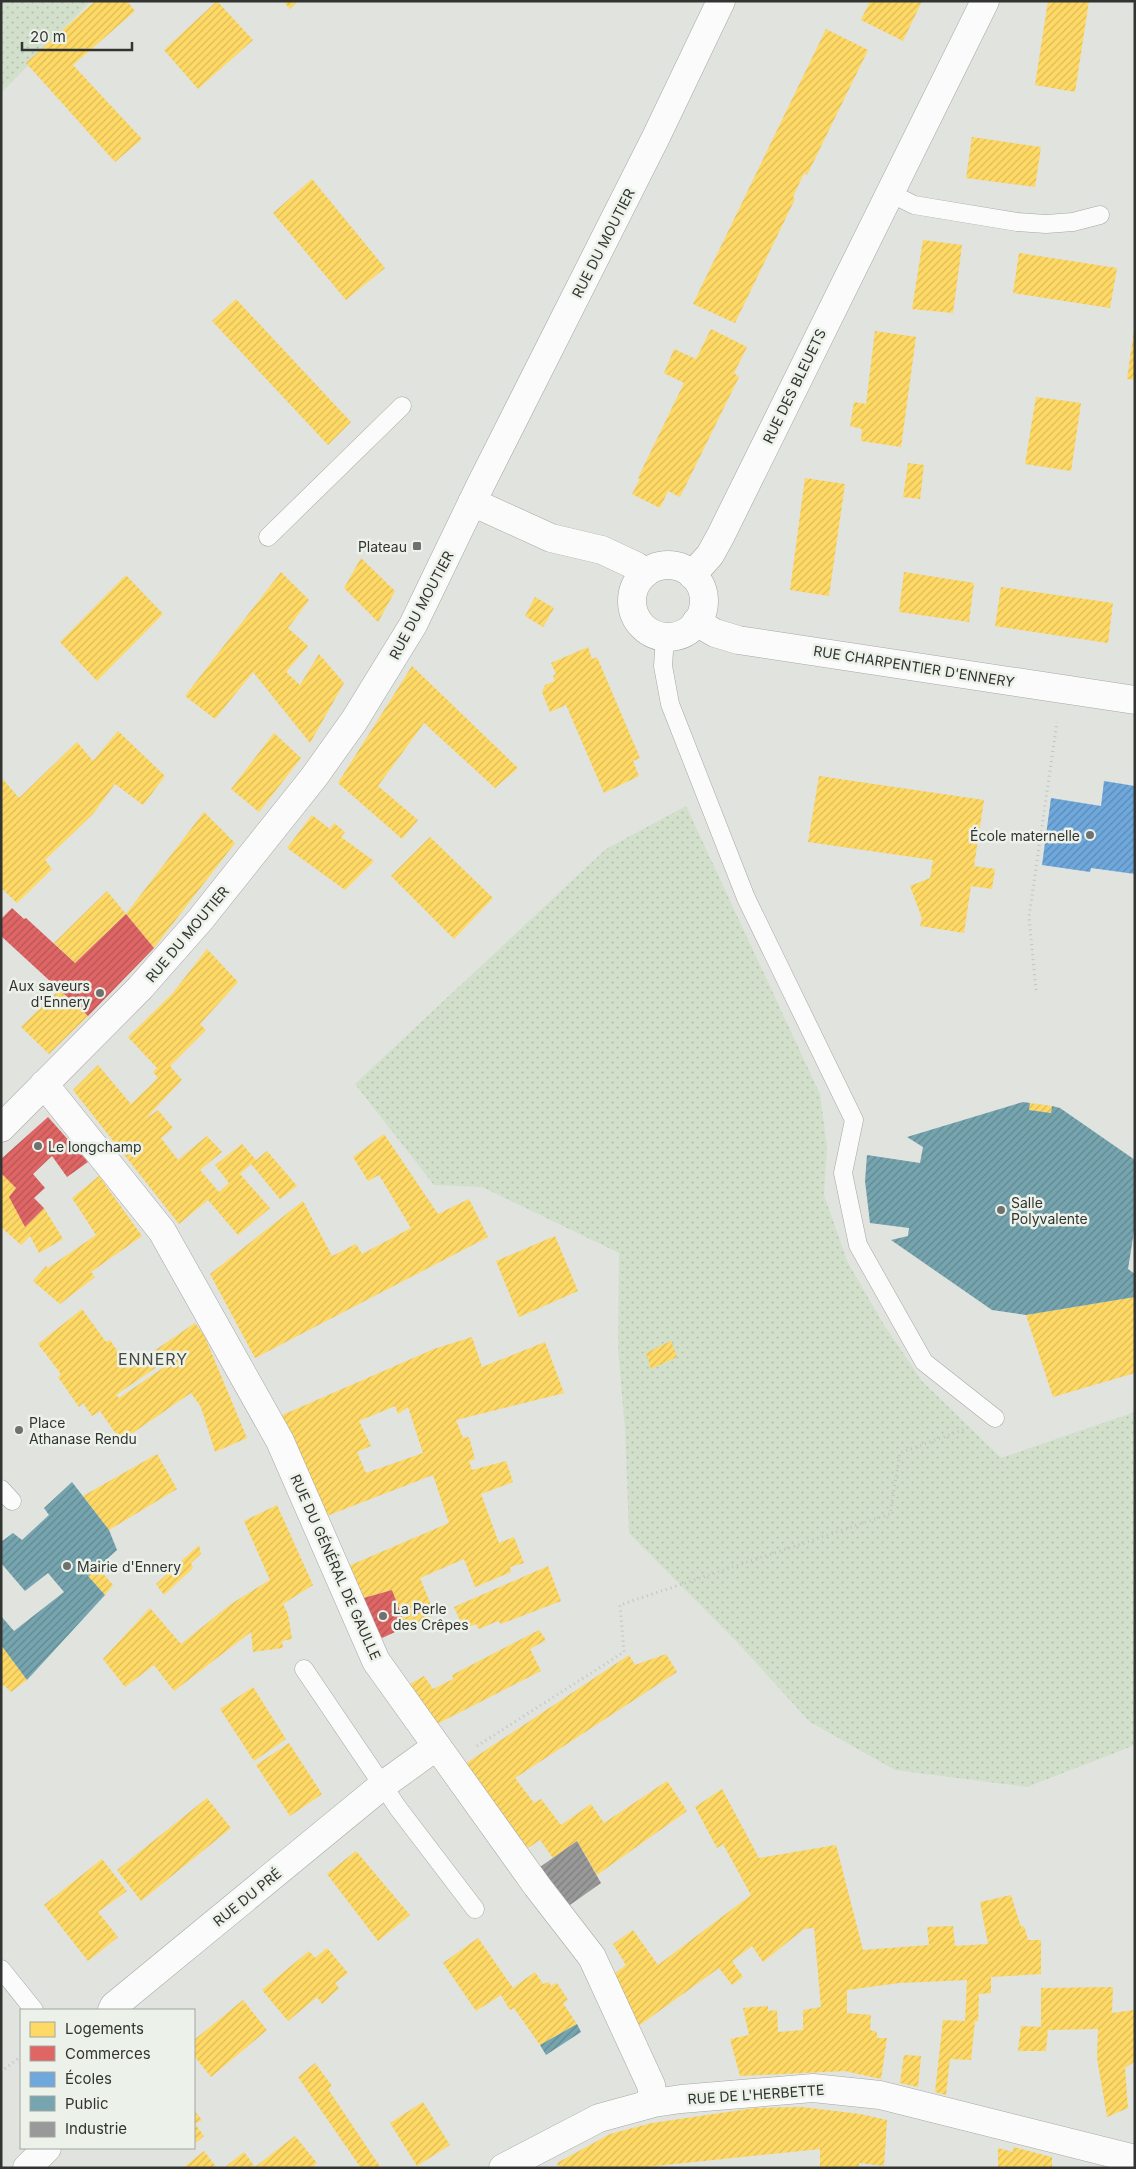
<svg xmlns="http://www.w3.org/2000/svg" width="1136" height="2169" font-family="Inter,sans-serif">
<defs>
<pattern id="grass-dots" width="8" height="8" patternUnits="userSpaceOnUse" patternTransform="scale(1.25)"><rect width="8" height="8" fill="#d2e0cb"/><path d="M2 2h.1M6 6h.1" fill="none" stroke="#b5c1af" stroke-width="1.8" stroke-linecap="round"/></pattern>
<pattern id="homes-hatch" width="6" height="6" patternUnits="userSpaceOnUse" patternTransform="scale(1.25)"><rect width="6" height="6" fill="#ffd966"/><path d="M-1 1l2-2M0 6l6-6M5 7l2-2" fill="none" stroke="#dbbb59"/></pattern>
<pattern id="shops-hatch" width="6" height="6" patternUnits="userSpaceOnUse" patternTransform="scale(1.25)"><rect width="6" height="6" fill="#e06666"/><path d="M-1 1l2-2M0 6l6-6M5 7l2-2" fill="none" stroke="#b65555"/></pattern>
<pattern id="schools-hatch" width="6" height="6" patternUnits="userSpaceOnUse" patternTransform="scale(1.25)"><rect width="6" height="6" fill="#6fa8dc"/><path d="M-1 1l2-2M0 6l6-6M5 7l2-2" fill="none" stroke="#5c8ab3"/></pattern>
<pattern id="public-hatch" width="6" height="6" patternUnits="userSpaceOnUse" patternTransform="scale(1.25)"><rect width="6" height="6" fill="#76a5af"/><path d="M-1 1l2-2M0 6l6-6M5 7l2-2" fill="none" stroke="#61878f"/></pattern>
<pattern id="industry-hatch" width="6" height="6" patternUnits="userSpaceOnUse" patternTransform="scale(1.25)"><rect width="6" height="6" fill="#999"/><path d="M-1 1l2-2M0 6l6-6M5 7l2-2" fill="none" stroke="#7d7e7d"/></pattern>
</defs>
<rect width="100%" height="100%" fill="#e0e3de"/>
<path fill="url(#grass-dots)" d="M1,1h90l-90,92z
M686,806l134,288 7,52 -3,49 24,68 36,62 38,56 79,77 134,-46v333l-108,42 -132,-17 -85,-48 -73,-80 -108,-109 -4,-104 -7,-81 1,-95 -137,-66 -48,-2 -79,-101 251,-235z"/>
<path fill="url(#homes-hatch)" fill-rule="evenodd" d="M95,1h32l8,10 -62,54 69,74 -27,23 -89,-99z
M217,1l36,39 -55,49 -34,-39z
M283,1h15l-8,8z
M870,1h52l-19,40 -42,-21z
M1048,1h41l-14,91 -40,-7z
M826,29l42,21 -61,125 -3,-2 -6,13 -5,11 2,2 -60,124 -42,-19z
M972,137l69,10 -6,40 -69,-9z
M312,179l73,89 -39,32 -73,-87z
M923,240l39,5 -9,68 -41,-4z
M1019,253l98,15 -7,40 -97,-15z
M236,299l115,123 -23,23 -116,-124z
M711,329l36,18 -13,26 5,4 -59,120 -12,-6 -8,17 -28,-14 8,-15 -2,-1 46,-95 -20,-10 10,-24 22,10z
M1134,330h1v50l-8,-1z
M875,331l41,6 -15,110 -40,-6 1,-12 -12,-3 4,-24 12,2z
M1036,397l45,6 -10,68 -46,-7z
M908,463l16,2 -4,34 -17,-2z
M805,478l40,6 -16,112 -39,-6z
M361,558l34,33 -17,31 -34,-34z
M281,572l28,28 -21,28 20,18 -22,26 14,13 19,-31 25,29 -34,60 -57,-71 -38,47 -30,-23z
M904,572l70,11 -5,39 -70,-10z
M126,575l37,39 -66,67 -37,-39z
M1001,587l112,16 -5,40 -113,-17z
M535,597l19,11 -11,19 -18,-11z
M588,647l4,12 5,-2 43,101 -7,3 6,15 -35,17 -38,-88 -16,7 -8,-20 3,-7 10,-4 -2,-5 3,-2 -5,-11z
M412,666l106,102 -23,20 -71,-65 -46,63 40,34 -16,19 -64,-56z
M118,731l47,45 -22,29 -28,-21 -22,30 -48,46 7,9 -35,34 -16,-15v-111l18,21 58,-56 16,19z
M274,733l27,25 -42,54 -28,-23z
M819,776l165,24 -10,66 21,3 -3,20 -21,-3 -7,47 -44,-7 2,-8 -12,-32 20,-8 3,-18 -125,-18z
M204,812l31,31 -81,105 -28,-34 -51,49 -21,-20 53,-52 19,23z
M312,815l18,14 4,-6 11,9 -4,5 33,24 -29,29 -58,-42z
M430,837l63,61 -39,41 -63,-63z
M207,949l31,33 -38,42 6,6 -36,36 12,14 -37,39 13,-9 15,18 -12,10 17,22 29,-24 15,16 -22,18 19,22 10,-9 -14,-18 27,-21 14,16 11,-9 30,35 -17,13 -29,-35 -11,10 30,34 -32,27 -30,-35 -29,24 -106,-134 25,-25 33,39 27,-26 -5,-6 4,-4 -29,-31 44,-43z
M59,990l29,26 -39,38 -28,-27z
M1030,1103l22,3 -1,7 -22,-3z
M384,1134l54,80 31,-15 19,38 -233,121 -45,-84 93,-73 29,55 24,-12 6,10 49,-26 -32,-53 -11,6 -15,-24z
M1,1173l15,15 -7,9 16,30 19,-19 19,31 -24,14 -9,-17 -9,9 -20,-18z
M99,1176l43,60 -51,36 4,5 -35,27 -27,-23 13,-15 2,2 48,-33 -24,-37z
M555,1236l23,55 -59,26 -23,-56z
M1135,1297v76l-82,24 -27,-82z
M82,1309l24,33 4,-2 19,28 66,-45 9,12 43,103 -32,14 -14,-45 -10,-14 -70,48 -21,-30 -8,5 -9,-13 -4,4 -21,-30 3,-3 -23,-30zM167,1360l3,3 -51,35 -3,-3z
M472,1337l10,30 63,-25 19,51 -108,27 7,18 6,-1 6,22 -6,2 3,9 34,-9 7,21 -32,12 18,49 15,-6 10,26 -14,4 1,5 -36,15 -11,-28 -44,19 15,37 -29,12 -14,-37 -32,9 -14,-32 103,-44 -16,-48 -109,42 -44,-101 154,-67zM395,1406l3,8 10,-7 15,46 -57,20 -9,-21 14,-6 -12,-25z
M671,1341l6,16 -26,12 -5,-16z
M157,1454l20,35 -68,41 -26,-34z
M277,1505l36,80 -30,19 5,10 4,25 -10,2 1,7 -30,4 -2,-20 -77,59 -20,-26 -29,22 -22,-28 47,-51 31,36 50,-40 39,-24 -26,-59z
M199,1545l2,9 -10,9 2,5 -29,27 -8,-11z
M548,1566l13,35 -60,23 -3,-3 -19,8 -3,-5 -12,5 -10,-22z
M98,1568l15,17 -8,10 -17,-19z
M539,1630l7,10 -16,9 11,22 -104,53 -27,-40 14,-8 9,13 20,-10 -1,-4z
M1,1645l26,35 -16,12 -7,-7 -3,2z
M666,1654l11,18 -162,106 19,25 7,-4 20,26 30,-21 13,19 63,-42 20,30 -90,64 -20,-34 -24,17 -13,-18 -12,8 -63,-84 164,-109 6,10z
M253,1687l33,52 -32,22 -34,-52z
M289,1743l33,51 -32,22 -34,-51z
M722,1789l37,69 77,-13 27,105 66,-5 -2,-18 26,-1 2,20 33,-2 -8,-42 31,-7 10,32 3,-1 4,14h13v34l-50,3v16l-12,1 -1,27h-3l-4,39 -21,-1 -4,36 -11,-3 8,-72 22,1 2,-41 -68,3 -52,7v23l24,2 -1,15 7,2v6h10l-6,41 -36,-8 -105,5 -10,-37 19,-4 -6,-27 25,-2v5l9,-1 1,22 25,-2v-20l18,-3 -7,-79 -10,1 -41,33 -11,-16 -20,15 11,16 -11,8 -13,-17 -82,59 -27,-50 16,-12 -13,-21 20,-14 25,35 93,-70 -28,-51 -6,4 -22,-41z
M207,1798l24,30 -90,73 -24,-31z
M356,1851l54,64 -32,26 -51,-67z
M102,1859l25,32 -29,21 20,25 -30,24 -44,-56z
M478,1938l35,50 22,-16 8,12 6,-2 2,4 6,-3 11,17 -5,3 14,21 -37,21 -26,-37 -4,2 -9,-15 -25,16 -33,-48z
M327,1948l21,25 -13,10 4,5 -17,16 -5,-7 -29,24 -26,-31 47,-39 6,7z
M1113,1987l-1,26 22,-3 1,2v49l-10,7 3,40 -21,9 -10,-59 1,-29 -50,1 -2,21h-28l3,-25 20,1v-39z
M243,2000l24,30 -56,47 -17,-21v-16z
M904,2055l17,1 -3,31 -18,-4z
M315,2063l17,23 -4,3 53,79h-20l-63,-91z
M423,2102l27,43 -33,21 -27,-43z
M802,2107l58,7 27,6 -3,46 -25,-3v5h-39v-19l-184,19h-77l-2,-5 53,-29 42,-11 103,-15z
M194,2110l8,10 -7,4 9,12 -10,8z
M295,2136l22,27 -6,5h-87l20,-16 11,15z
M1013,2147l39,10v11h-54v-20l15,4z
M204,2151l13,17h-34z"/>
<path fill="url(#shops-hatch)" d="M12,908l12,11 2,-1 49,45 51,-49 28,34 -66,68 -87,-80v-17z
M48,1117l40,45 -21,15 -15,-21 -19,18 12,14 -11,10 10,10 -19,19 -16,-30 7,-9 -15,-15v-14z
M392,1590l14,37 -24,11 -22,-39z"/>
<path fill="url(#schools-hatch)" d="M1104,781l31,5v88l-44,-6 -1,4 -48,-7 9,-67 50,8z"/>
<path fill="url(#public-hatch)" d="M1023,1102l7,1 -1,7 22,3 1,-7 8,2 75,52v65l-7,44 7,5v23l-109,18 -34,-5 -101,-70 17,-4 1,-8 -39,-5 -5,-42 2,-26 53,8 3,-16 -16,-10z
M72,1482l37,48 8,20 -29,26 17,19 -78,85 -26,-35v-29l13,15 50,-39 -16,-19 -23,18 -24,-28v-21l12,-9 9,7 27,-25 -5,-7z
M577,2024l4,8 -35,23 -6,-10z"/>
<path fill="url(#industry-hatch)" d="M577,1841l24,42 -34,24 -27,-40z"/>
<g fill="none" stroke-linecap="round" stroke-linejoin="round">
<defs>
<path id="lane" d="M890,193l24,12 103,17 29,2 27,-2 27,-7
M268,537l134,-131
M665,637l-2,29 7,38 76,194 108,222 -11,53 15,72 66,117 71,56
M1,1489l11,12
M304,1669l94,139 77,101
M1,1969l33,41"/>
<path id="street" d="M472,502l79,36 51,12 34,16 10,7
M632 601a36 36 0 1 1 72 0a36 36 0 1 1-72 0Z
M692,575l18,-20 11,-20 264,-534
M696,622l19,11 23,7 397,60
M44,1084l118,147 118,210 96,220 161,225 55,71 59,128 3,18
M1,1128l139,-140 60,-68 114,-143 40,-56 59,-96 68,-141 175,-347 65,-136
M112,2010l2,-4 269,-221 54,-39
M27,2168l20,-20
M503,2168l96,-50 55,-15 27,-4 132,-11 67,7 255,64"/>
</defs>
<use href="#lane" stroke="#a5a7a4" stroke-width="19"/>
<use href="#street" stroke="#a5a7a4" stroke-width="29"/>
<path stroke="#c2c4c2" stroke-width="3" stroke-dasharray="1 4" stroke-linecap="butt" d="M1036,990l-7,-73 28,-195
M477,1746l147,-94 -4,-47 270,-91 10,-61 65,-24
M1,2072l20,-16"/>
<use href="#lane" stroke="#fafbfa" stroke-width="18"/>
<use href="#street" stroke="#fafbfa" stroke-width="28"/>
</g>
<g fill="#6f716e" stroke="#ecf2e9" stroke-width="2">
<rect x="412" y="541" width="10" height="10" rx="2.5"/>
<circle cx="1090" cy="835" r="5"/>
<circle cx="100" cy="993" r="5"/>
<circle cx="38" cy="1146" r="5"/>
<circle cx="1001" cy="1210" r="5"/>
<circle cx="19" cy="1430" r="5"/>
<circle cx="67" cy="1566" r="5"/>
<circle cx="383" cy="1616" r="5"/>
</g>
<g text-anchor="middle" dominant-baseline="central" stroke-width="5" stroke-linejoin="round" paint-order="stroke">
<g font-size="14" fill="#323431" stroke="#ecf2e9">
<text transform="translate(603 243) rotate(-63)">RUE DU MOUTIER</text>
<text transform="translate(794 386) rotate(-64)">RUE DES BLEUETS</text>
<text transform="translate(421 605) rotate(-62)">RUE DU MOUTIER</text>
<text transform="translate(914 666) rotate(9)">RUE CHARPENTIER D'ENNERY</text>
<text transform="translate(187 934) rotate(-50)">RUE DU MOUTIER</text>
<text transform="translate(336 1567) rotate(66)">RUE DU GÉNÉRAL DE GAULLE</text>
<text transform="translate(247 1897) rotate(-39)">RUE DU PRÉ</text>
<text transform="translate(756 2094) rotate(-4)">RUE DE L'HERBETTE</text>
</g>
<g font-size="14" fill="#323431" stroke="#ecf2e9" text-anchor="start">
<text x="407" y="546" text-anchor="end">Plateau</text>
<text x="1080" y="835" text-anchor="end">École maternelle</text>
<text x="90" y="985" text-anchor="end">Aux saveurs<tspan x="90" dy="16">d'Ennery</tspan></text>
<text x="48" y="1146">Le longchamp</text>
<text x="1011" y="1202">Salle<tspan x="1011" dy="16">Polyvalente</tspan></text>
<text x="29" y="1422">Place<tspan x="29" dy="16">Athanase Rendu</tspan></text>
<text x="77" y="1566">Mairie d'Ennery</text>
<text x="393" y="1608">La Perle<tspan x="393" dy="16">des Crêpes</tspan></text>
</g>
<g font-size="16" letter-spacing="1" fill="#454942" stroke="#ecf2e9">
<text x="153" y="1359">ENNERY</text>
</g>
</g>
<rect width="1136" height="2169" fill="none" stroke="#323431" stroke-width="5"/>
<rect x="20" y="2009" width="175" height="140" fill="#ecf2e9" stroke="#a2a69f"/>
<rect x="30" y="2022" width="25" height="15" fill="#ffd966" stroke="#a2a69f"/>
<text x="65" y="2034" font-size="15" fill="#323431">Logements</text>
<rect x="30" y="2046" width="25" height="15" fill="#e06666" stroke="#a2a69f"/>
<text x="65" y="2059" font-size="15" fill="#323431">Commerces</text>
<rect x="30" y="2072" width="25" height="15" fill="#6fa8dc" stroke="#a2a69f"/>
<text x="65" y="2084" font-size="15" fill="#323431">Écoles</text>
<rect x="30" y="2096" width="25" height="15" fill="#76a5af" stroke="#a2a69f"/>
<text x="65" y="2109" font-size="15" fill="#323431">Public</text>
<rect x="30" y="2122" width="25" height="15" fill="#999999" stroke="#a2a69f"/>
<text x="65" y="2134" font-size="15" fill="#323431">Industrie</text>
<path d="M22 42v8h110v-8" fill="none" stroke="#323431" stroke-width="2.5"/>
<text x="30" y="42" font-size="15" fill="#323431" stroke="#ecf2e9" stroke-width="4" paint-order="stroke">20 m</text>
</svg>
